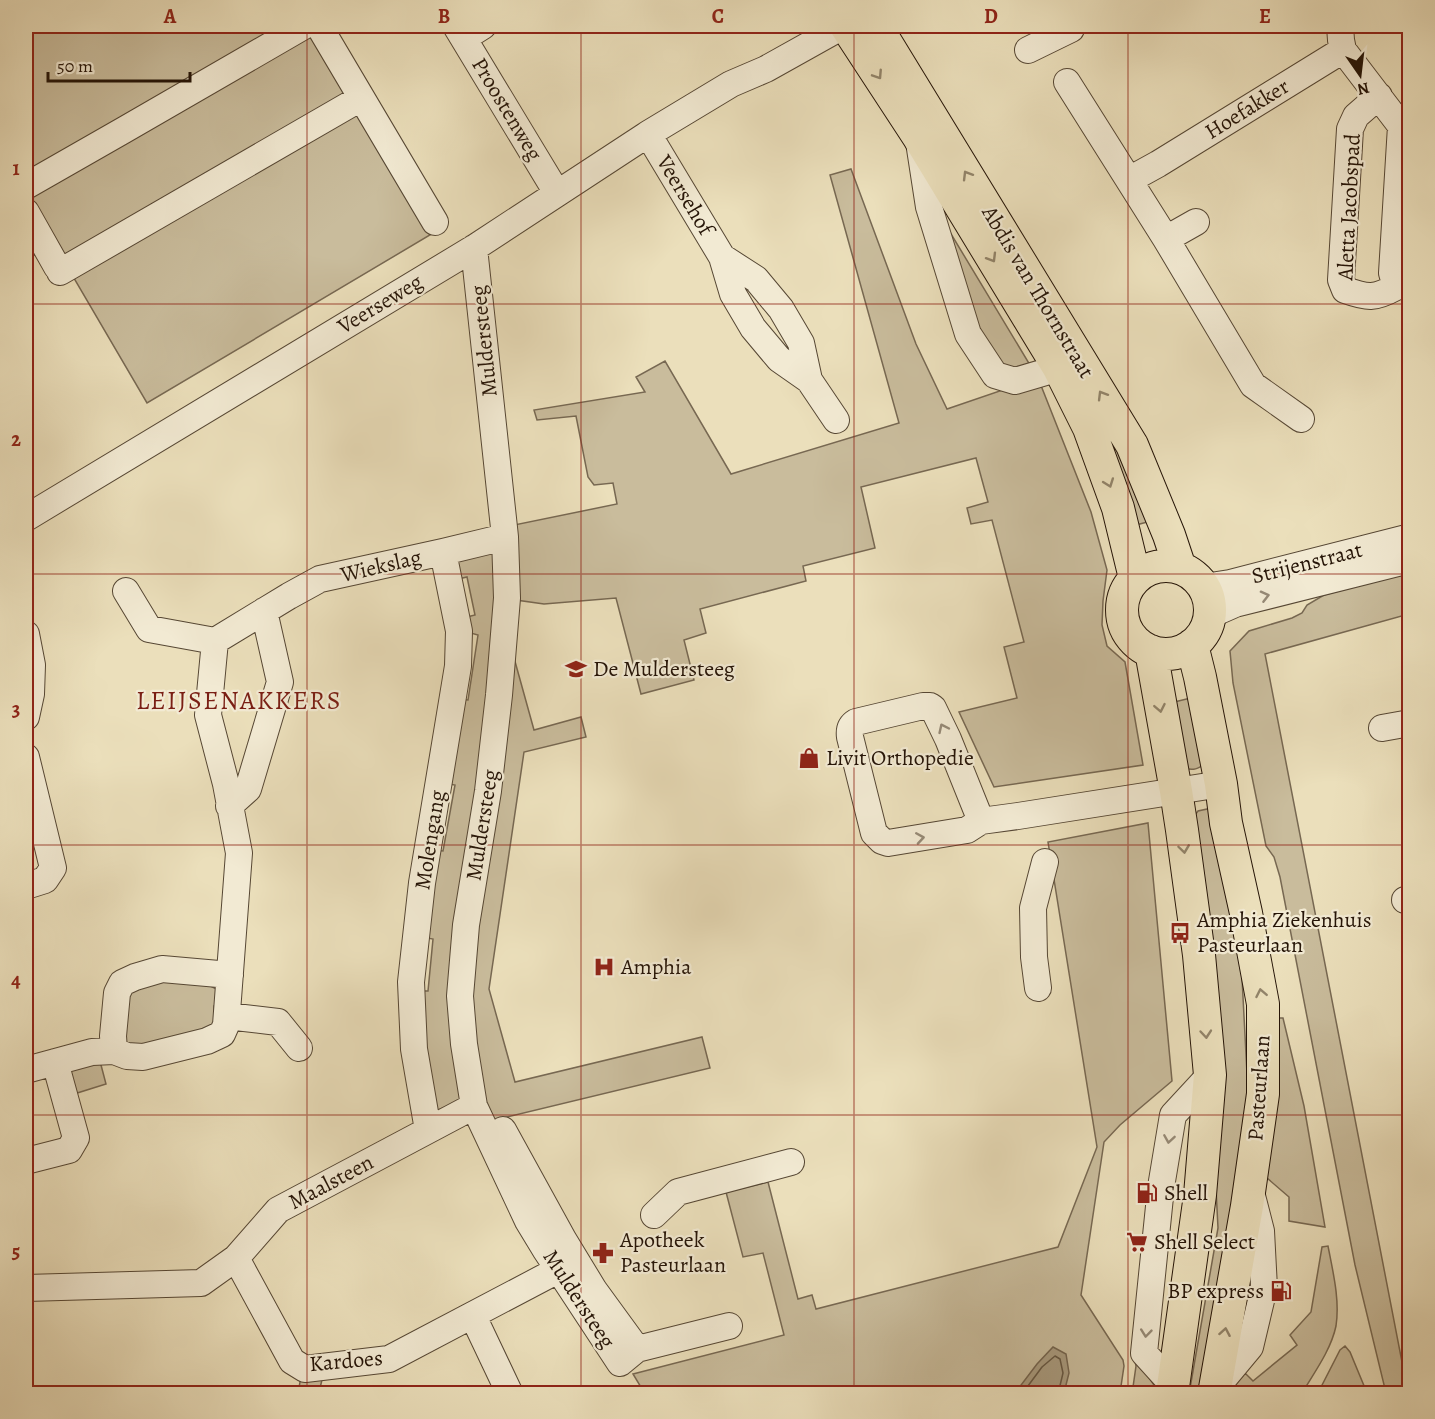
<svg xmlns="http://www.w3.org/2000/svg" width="1435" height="1419" font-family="Alegreya,serif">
<rect width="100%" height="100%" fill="#ebdfbb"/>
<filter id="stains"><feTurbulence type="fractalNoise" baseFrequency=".00333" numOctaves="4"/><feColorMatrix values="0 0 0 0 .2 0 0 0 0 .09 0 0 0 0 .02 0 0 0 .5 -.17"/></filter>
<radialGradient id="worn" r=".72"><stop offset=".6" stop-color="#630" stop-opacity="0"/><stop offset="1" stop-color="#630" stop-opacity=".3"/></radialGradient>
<path fill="#c9bc9c" stroke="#776852" stroke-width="1.5" d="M26,26h301l118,200 -298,177 -93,-159 -28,16z
M851,169l65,175 31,65 91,-31 53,134 16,58 -4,31 -1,24 5,21 18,16 18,103 -149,22 -35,-75 58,-14 -13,-51 20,-5 -32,-122 -21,4 -4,-16 21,-6 -12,-44 -115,29 14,61 -72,18 3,15 -106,28 6,24 -22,7 10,40 -53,14 -25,-96 -72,6 -28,-4 -2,-75 103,-21 -4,-21 -19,2 -6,-8 -12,-61 -39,4 -3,-10 111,-18 -9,-15 29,-16 66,113 168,-51 -69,-248z
M936,209l97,161 -33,1 -28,-38z
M1105,428l50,92 -23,6z
M498,545l-36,555 -31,13 -15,-122h12l5,-52 -11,-2 10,-87 11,1 12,-66 -12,-2 13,-29 1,-55 11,1 10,-65 -11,-3 -4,-14 12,-3 -8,-38 -13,3 5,-25z
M1409,572v42l-144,40 143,739h-22l-31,-128 -75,-388 -6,-20 -8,-11 -33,-163 -3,-32 19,-20 43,-13 10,-5 5,-8 17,-10z
M511,647l23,83 47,-13 5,20 -62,15 -35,237 26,93 187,-45 8,31 -220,53 -12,-22 -9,-103z
M1199,696l7,67c-8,6 -13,8 -21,5l-19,-64z
M1212,808l27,112 9,173 -14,112 -32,188 -13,1 29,-166 -5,-98 -24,-307 9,-12z
M1148,823l24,258 -52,44 -16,17 -23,153 42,65 1,6 -4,27 -475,1 -12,-20 151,-39 -21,-82 -20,4 -17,-65 42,-10 30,117 14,-4 4,14 242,-62 39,-100 -49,-305z
M160,977l41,4 23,12 -3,13h-7v7l6,-1 -12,21 -69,16 -18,-10 3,-45z
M1278,1018h5l21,88 21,121 -36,-6v-24l-29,-25z
M95,1060l6,5 5,19 -32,10 -9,-26z
M1328,1246c5,26 12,54 8,80 -5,24 -22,47 -34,67l-77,1 20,-21 8,8 44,-36 -7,-10 21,-23 11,-65z
M1345,1346l5,6 17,41h-49l22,-43z
M1134,1355l22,33 -1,5 -23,1 4,-28z
M323,1375l-4,18 -21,1 3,-18z"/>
<path fill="#a89a7e" stroke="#74644e" stroke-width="1.5" d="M1053,1347l13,7 3,19 -5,20h-49l22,-29z"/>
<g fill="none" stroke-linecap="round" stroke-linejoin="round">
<path stroke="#665742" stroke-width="1.5" d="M1022,1394l20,-27 13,-11 5,3 3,14 -5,21"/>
<defs>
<path id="minor" d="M319,26l116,196
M456,26l101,167
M1340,26l1,14 2,10 58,76 -9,147 4,14
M464,38l19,-12
M1028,50l43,-21 -1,-3
M1067,82l99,157 87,146 48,34
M1379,96l-23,20 -6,13 -9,151 4,10c23,8 29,9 51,-3
M648,134l74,123 34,22 25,30 20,34 8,37 27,40
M919,142l10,65 39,127 27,41 20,6 44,-13
M1129,180l29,-16 185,-114
M26,186l98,-56 180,-104
M26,212l31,55
M1166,239l30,-17
M474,248l31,289 2,61 -8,97 -11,96 -22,134 -6,71 4,48 10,62 54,115 17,28 75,114 17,-14 92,-23
M722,257l11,37 20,34 26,31 30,21
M60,272l301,-174
M26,518l448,-270 174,-114 83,-50 35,-15 77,-43
M1204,587l26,-4 180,-46
M126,591l23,38 66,12
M1210,615l25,-11 175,-44
M26,634l6,31 -1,29 -5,23
M1382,728l28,-5
M26,757l27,111 -8,12 -19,6
M229,806l19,-17 32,-107 -16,-71
M981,821l-33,-82 -15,-31 -3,-2h-7l-67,16c-5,3 -7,8 -6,15l24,96 8,8 6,2 79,-13 14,-9 37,-5 203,-32
M1405,900h5
M1038,988l-4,-31 -1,-49 12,-46
M227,1016l51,6 21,26
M114,1051l-1,-15 4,-43 5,-10 13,-6 27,-8 68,6
M26,1070l66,-18 22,-1 13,5 16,1 64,-16 15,-7 4,-9 13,-172 -13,-69 -18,-69 7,-74 74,-45 31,-17 123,-27 62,-15
M428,1130l-14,-81 -3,-67 11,-99 36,-217 1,-35 -16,-79
M503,1130l60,109 31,51 43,59
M26,1161l43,-11 7,-12 -21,-76
M654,1215l24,-23 113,-30
M236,1258l56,103 13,8 84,-10 169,-89
M26,1288l175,-5 35,-25 42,-48 196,-104
M473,1316l37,78
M1173,1385l-29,-32 17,-166 12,-72 37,-40
M1215,1389l35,-42 14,-59 -3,-57 -10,-39"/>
<path id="major" d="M846,26l72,110 141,232 30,60 29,80 17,70
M876,26l256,419 37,90 11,33
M1122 610a44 44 0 1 1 88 0a44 44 0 1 1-88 0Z
M1192,645l8,32 21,107 5,39 20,90 17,91v90l-16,112 -33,188
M1151,651l25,140 6,39 17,125 11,120 -10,120 -28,199"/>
</defs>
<use href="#minor" stroke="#564734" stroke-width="28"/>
<use href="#major" stroke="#251407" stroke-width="34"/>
<use href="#minor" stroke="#f2ead3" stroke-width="26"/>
<use href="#major" stroke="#ebdfbb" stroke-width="32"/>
</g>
<defs><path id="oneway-chevron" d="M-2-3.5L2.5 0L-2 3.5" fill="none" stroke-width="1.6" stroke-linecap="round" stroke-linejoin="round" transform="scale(1.5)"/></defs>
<g stroke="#92846a">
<use href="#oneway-chevron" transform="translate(878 75) rotate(57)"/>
<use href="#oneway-chevron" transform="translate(967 175) rotate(-121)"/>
<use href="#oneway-chevron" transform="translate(992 258) rotate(59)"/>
<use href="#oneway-chevron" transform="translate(1102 395) rotate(-121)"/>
<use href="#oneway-chevron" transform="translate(1109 483) rotate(70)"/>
<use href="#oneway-chevron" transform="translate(1160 708) rotate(79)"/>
<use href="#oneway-chevron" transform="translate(1184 849) rotate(82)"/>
<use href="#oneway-chevron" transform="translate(1261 993) rotate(-101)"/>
<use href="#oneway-chevron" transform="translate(1206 1034) rotate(85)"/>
<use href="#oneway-chevron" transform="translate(1225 1332) rotate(-80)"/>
</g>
<g stroke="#968a77">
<use href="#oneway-chevron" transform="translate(1265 596) rotate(-14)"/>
<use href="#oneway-chevron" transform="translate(943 728) rotate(-115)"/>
<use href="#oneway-chevron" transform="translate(920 838) rotate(-9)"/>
<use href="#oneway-chevron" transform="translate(1169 1139) rotate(99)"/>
<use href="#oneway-chevron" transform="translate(1146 1333) rotate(96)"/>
</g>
<path fill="none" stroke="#8f2418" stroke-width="1.5" stroke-opacity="0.55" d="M307,26v1368M581,26v1368M854,26v1368M1128,26v1368M26,304h1384M26,574h1384M26,845h1384M26,1115h1384"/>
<defs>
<symbol id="school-bare" viewBox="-9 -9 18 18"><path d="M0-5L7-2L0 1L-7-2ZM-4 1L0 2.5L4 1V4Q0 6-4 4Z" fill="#8f2418" stroke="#f2ead3" stroke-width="2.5" paint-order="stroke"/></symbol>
<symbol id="shop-bare" viewBox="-9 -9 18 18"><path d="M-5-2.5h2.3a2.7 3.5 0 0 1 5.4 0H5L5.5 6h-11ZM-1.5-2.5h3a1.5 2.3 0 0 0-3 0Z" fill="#8f2418" stroke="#f2ead3" stroke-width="2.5" paint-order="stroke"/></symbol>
<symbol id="bus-bare" viewBox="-9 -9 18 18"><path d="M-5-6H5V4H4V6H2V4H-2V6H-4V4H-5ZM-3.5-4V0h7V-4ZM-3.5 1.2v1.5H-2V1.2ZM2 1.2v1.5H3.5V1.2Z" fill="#8f2418" stroke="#f2ead3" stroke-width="2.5" paint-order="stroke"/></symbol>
<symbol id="hospital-bare" viewBox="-9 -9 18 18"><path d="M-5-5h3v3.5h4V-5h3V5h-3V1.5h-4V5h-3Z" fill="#8f2418" stroke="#f2ead3" stroke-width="2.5" paint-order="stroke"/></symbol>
<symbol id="fuel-bare" viewBox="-9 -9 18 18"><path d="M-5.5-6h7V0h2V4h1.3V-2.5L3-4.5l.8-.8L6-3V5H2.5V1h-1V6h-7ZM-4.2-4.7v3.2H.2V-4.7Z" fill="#8f2418" stroke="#f2ead3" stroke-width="2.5" paint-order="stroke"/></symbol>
<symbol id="supermarket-bare" viewBox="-9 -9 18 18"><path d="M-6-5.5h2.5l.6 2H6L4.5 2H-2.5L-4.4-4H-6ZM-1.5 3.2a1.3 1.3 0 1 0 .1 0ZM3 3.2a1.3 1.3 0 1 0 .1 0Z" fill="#8f2418" stroke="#f2ead3" stroke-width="2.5" paint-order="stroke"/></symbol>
<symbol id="pharmacy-bare" viewBox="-9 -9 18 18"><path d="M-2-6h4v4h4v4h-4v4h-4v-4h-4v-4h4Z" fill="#8f2418" stroke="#f2ead3" stroke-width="2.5" paint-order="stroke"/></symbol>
</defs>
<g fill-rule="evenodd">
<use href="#school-bare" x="561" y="654" width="30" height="30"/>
<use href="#shop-bare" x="794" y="743" width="30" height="30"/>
<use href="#bus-bare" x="1165" y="918" width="30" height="30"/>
<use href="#hospital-bare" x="589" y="952" width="30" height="30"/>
<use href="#fuel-bare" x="1132" y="1178" width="30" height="30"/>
<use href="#supermarket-bare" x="1122" y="1227" width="30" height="30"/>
<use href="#pharmacy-bare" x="588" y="1238" width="30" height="30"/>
<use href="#fuel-bare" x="1266" y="1276" width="30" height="30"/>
</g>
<g text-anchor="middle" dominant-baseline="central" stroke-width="4.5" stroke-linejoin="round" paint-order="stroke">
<g font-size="22" fill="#251407" stroke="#f2ead3">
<text transform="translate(507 109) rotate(59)">Proostenweg</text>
<text transform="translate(1247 109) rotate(-32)">Hoefakker</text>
<text transform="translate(685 195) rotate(59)">Veersehof</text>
<text transform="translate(1349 207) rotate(-87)">Aletta Jacobspad</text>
<text transform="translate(1038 292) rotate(59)">Abdis van Thornstraat</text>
<text transform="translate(380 304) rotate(-31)">Veerseweg</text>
<text transform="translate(484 341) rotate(-96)">Muldersteeg</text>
<text transform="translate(1307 563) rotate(-14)">Strijenstraat</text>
<text transform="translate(381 566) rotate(-13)">Wiekslag</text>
<text transform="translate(482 825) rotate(-81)">Muldersteeg</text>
<text transform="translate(430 840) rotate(-81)">Molengang</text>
<text transform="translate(1259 1088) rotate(-86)">Pasteurlaan</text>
<text transform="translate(331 1182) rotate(-28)">Maalsteen</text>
<text transform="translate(579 1299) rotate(57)">Muldersteeg</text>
<text transform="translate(346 1361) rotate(-5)">Kardoes</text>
</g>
<g font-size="22" fill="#251407" stroke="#f2ead3" text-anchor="start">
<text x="593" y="669">De Muldersteeg</text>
<text x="826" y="758">Livit Orthopedie</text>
<text x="1197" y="920">Amphia Ziekenhuis<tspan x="1197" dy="25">Pasteurlaan</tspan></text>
<text x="621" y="967">Amphia</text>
<text x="1164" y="1193">Shell</text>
<text x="620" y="1240">Apotheek<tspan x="620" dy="25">Pasteurlaan</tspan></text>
<text x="1154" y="1242">Shell Select</text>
<text x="1264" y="1291" text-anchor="end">BP express</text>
</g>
<g font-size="26" letter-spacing="1.5" fill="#7a1f14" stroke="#f2ead3">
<text x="239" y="700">LEIJSENAKKERS</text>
</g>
</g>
<rect width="1435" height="1419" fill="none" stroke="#ebdfbb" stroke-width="66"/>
<g transform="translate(1360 75) rotate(166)" stroke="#f2ead3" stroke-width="4.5" paint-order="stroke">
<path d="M0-4.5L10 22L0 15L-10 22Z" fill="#251407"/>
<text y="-9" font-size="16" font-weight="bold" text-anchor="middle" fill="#251407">N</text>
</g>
<path d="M48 72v9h142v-9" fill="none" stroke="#251407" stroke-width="3"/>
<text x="57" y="72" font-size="18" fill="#251407" stroke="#f2ead3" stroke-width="4.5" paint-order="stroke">50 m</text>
<rect x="33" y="33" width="1369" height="1353" fill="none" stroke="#8f2418" stroke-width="2"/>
<g font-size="20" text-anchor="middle" font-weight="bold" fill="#8f2418">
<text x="170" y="23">A</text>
<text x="444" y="23">B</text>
<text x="718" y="23">C</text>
<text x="991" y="23">D</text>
<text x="1265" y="23">E</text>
<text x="16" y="175">1</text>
<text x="16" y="446">2</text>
<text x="16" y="716">3</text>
<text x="16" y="987">4</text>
<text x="16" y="1258">5</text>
</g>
<rect width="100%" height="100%" filter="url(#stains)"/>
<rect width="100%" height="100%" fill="url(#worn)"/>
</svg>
